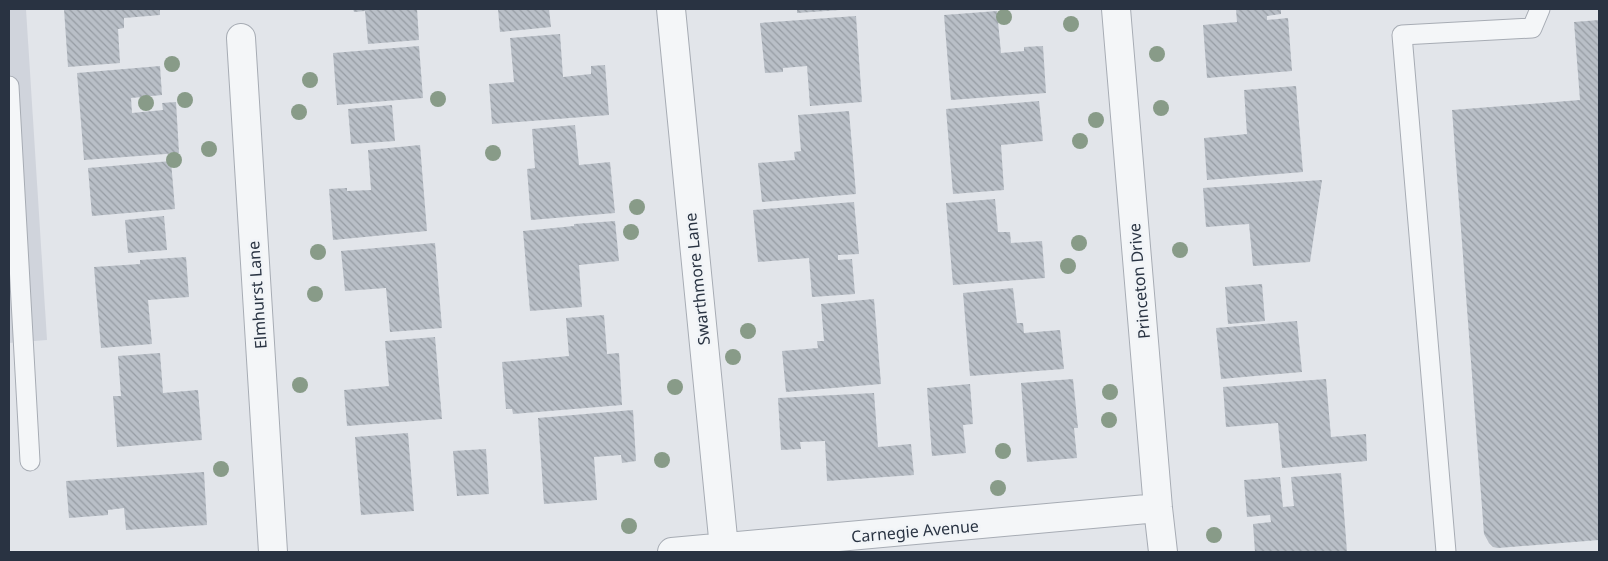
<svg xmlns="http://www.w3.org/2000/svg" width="1608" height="561" font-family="'Noto Sans',sans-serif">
<defs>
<pattern id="building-back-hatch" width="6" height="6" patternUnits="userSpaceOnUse" patternTransform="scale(1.25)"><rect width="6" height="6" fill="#b9bfc7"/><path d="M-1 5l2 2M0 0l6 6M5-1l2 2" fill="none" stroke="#969ca3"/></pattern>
</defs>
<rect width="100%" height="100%" fill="#e2e5ea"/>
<path fill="#d0d4dc" d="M9,9h17l21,331 -38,3z"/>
<path fill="url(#building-back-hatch)" d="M64,9h96v6l-36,3v10l-6,1 2,34 -52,4z
M353,9h64l2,31 -51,4 -3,-33 -11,1z
M498,9h51l2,18 -51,5z
M797,9h43v1l-43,3z
M1236,9h45v5l-14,2v4l21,-2 4,53 -85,7 -4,-53 34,-3z
M997,11l4,42 23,-2v-4l19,-1 3,47 -95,7 -7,-85z
M856,16l6,86 -52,4 -3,-40 -24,2v4l-18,1 -5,-50z
M1599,20v520l-101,8 -5,-1 -4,-4 -5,-9 -32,-424 128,-10 -6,-78z
M560,34l3,43 28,-3v-8l14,-1 4,50 -117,9 -3,-40 25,-2 -4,-44z
M419,46l4,52 -86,7 -4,-52z
M160,66l2,29 -31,3 1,15 31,-3 -1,-7 14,-1 3,51 -95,7 -7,-87z
M1296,86l7,86 -96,8 -3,-42 43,-4 -3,-44z
M1039,101l4,40 -42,4 3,45 -51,4 -7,-85z
M392,105l3,36 -44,3 -3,-35z
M849,111l7,83 -94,8 -4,-39 37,-3 -1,-8 7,-1 -3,-36z
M575,125l4,40 31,-3 5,51 -84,7 -4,-51 8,-1 -3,-39z
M420,145l7,86 -94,9 -4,-51 18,-1v3l24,-1 -3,-40z
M171,161l4,48 -83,7 -4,-48z
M1322,180l-12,82 -57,4 -4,-42 -43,3 -3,-39z
M995,199l3,33h12l1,11 31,-2 3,37 -92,7 -7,-82z
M854,202l5,52 -21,1v5l14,-1 3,35 -43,3 -3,-39 -51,4 -5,-52z
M164,216l3,34 -39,3 -3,-33z
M615,221l4,40 -40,4 3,42 -52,4 -7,-80 51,-5v-2z
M435,243l7,85 -52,4 -4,-44 -41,3 -4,-40z
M186,257l3,40 -41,3 4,44 -51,4 -7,-81 46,-3v-4z
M1262,284l3,37 -37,3 -3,-37z
M1013,288l4,35h6l1,10 36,-3 4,39 -94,7 -7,-83z
M874,299l7,85 -95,8 -4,-41 36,-3 -1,-7h7l-3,-37z
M604,315l3,39 12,-1 3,52 -109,9 -1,-5h-6l-4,-47 67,-6 -3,-38z
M1297,321l5,51 -81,7 -5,-51z
M435,337l7,82 -95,7 -3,-36 45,-4 -4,-45z
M160,353l3,40 35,-3 4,50 -85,7 -4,-51h8l-3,-40z
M1073,379l5,49h-4l3,30 -50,4 -6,-79z
M1326,379l5,58 35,-3 1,27 -85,7 -4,-45 -52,4 -3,-40z
M970,384l3,40 -10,1 3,28 -34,3 -5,-68z
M874,393l4,54 33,-3 3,31 -87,6 -2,-40 -25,1 1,7 -20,1 -3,-52z
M633,410l3,51 -14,2 -1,-8 -27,2 3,43 -53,4 -6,-86z
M408,433l6,78 -53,4 -6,-78z
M486,449l3,45 -32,2 -4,-45z
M204,472l3,53 -81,5 -2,-22 -16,2v5l-39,3 -3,-37z
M1341,473l6,79h-92l-2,-28 18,-2 -1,-7 -23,2 -3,-37 36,-3 3,30 11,-1 -3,-29z"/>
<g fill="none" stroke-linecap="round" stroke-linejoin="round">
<defs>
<path id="lane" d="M9,86l21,375
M1446,552l-44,-517 130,-7 8,-19"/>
<path id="street" d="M671,9l53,539
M1116,9l42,499 5,44
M241,38l32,514
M672,552l486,-44"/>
</defs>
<use href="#lane" stroke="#a7acb4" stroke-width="21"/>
<use href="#street" stroke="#a7acb4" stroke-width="30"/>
<use href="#lane" stroke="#f4f6f8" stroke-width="19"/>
<use href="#street" stroke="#f4f6f8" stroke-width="28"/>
</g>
<g fill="#889b88">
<circle cx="1004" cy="17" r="8"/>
<circle cx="1071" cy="24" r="8"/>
<circle cx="1157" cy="54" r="8"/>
<circle cx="172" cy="64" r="8"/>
<circle cx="310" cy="80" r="8"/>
<circle cx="438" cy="99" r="8"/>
<circle cx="185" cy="100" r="8"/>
<circle cx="146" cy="103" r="8"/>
<circle cx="1161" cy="108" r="8"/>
<circle cx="299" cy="112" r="8"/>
<circle cx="1096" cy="120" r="8"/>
<circle cx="1080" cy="141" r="8"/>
<circle cx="209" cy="149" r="8"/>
<circle cx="493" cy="153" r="8"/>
<circle cx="174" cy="160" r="8"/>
<circle cx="637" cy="207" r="8"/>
<circle cx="631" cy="232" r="8"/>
<circle cx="1079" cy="243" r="8"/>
<circle cx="1180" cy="250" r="8"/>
<circle cx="318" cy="252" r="8"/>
<circle cx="1068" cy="266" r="8"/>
<circle cx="315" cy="294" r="8"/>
<circle cx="748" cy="331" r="8"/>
<circle cx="733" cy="357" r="8"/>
<circle cx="300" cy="385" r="8"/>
<circle cx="675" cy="387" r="8"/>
<circle cx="1110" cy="392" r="8"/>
<circle cx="1109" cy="420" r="8"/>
<circle cx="1003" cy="451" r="8"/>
<circle cx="662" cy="460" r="8"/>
<circle cx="221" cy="469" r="8"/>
<circle cx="998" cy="488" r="8"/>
<circle cx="629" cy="526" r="8"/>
<circle cx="1214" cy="535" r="8"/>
</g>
<g text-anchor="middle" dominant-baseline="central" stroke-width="5" stroke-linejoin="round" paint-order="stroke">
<g font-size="16" fill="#293342" stroke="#f1f4f7">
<text transform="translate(697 279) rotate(-96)">Swarthmore Lane</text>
<text transform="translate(1139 281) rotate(-95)">Princeton Drive</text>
<text transform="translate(257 295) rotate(-94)">Elmhurst Lane</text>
<text transform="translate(915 531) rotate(-5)">Carnegie Avenue</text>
</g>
</g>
<rect width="1608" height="561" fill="none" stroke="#293342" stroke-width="20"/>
</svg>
